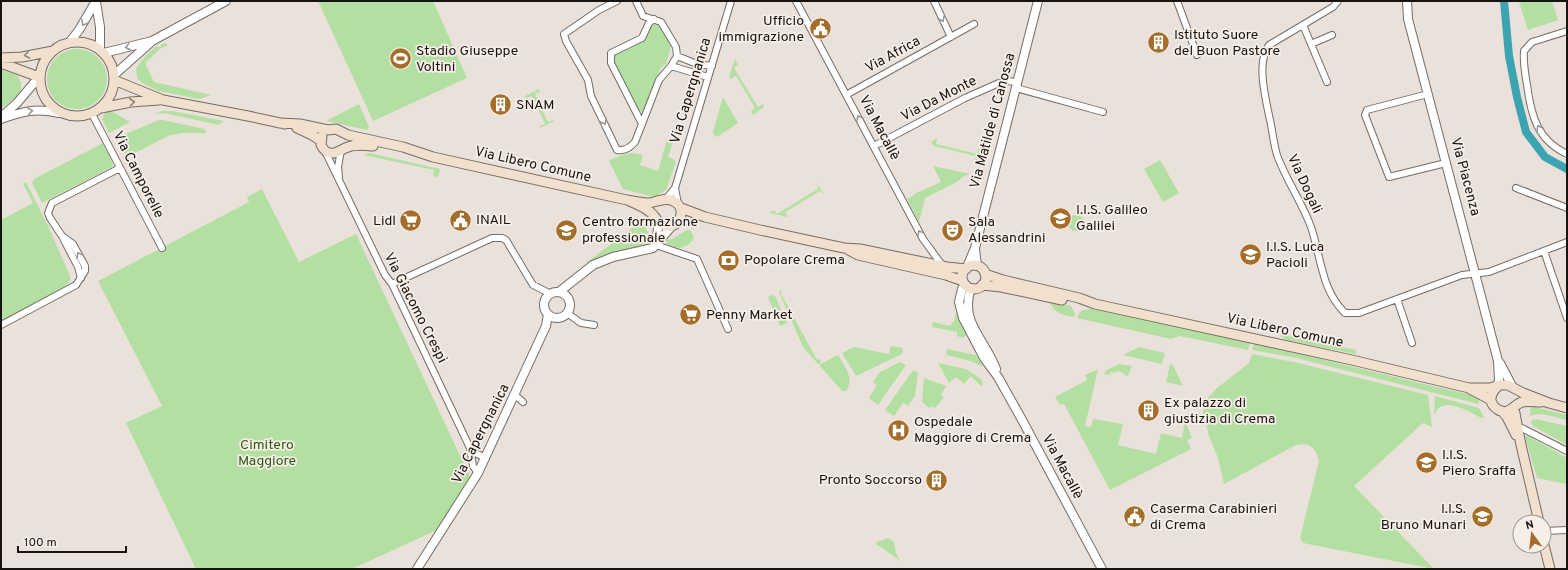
<svg xmlns="http://www.w3.org/2000/svg" width="1568" height="570" font-family="Overpass,sans-serif">
<rect width="100%" height="100%" fill="#eae1da"/>
<path fill="#b3e0a2" d="M318,1h115l34,77 -94,43z
M1523,1h29l6,19 -30,10 -9,-28z
M657,23l4,2 10,22 -5,17 -5,3 -2,7 -4,5 -9,29 -2,3 -3,1 -5,-4 -23,-50 1,-4 29,-14 3,-2 3,-11z
M165,43l3,2 -8,4 -15,14 9,19 57,13 -12,4 -40,-8 -17,-8 -5,-5 -1,-9 6,-9 13,-13 3,-1 1,1 3,-2 -1,-1z
M47 79a30 30 0 1 1 60 0a30 30 0 1 1-60 0Z
M735,59l3,6 -4,3 24,39 5,-3 1,3 -11,8 -2,-4 4,-3 -19,-32 -5,3 -2,-2z
M1,69l16,6c12,17 -4,24 -16,33z
M539,89l1,3 -5,2 13,28 5,-2 1,1 -14,7v-2l5,-2 -13,-28 -6,2 -1,-2z
M723,97l15,26 -21,14 -3,-2 -1,-3z
M359,104l10,23 -2,3 -41,-9z
M107,111h4l19,11 -21,11 -7,-14 3,-6z
M162,111h10l52,10 -5,4 -55,-12 -10,1z
M159,120h4l42,9 1,4h-22l-14,2 -41,21h-3l-8,-19z
M937,138l-1,6 41,10 1,-5 5,1 -4,13 -4,-1 1,-6 -42,-10 -3,-4z
M667,140l6,2 -5,15 5,2 3,3 -10,28 -12,7 -31,-8 -14,-28c14,-7 18,-10 34,-6l-3,10 18,6z
M103,143l10,21 -1,3 -70,36 -10,-20 2,-4z
M369,153l71,16 -2,8 -5,-1 1,-6 -70,-15z
M1160,160l19,33 -16,9 -19,-33z
M933,166l37,8 -7,3 -6,5 -32,16 -6,24 -12,-23 7,-4v-1l27,-12z
M26,182l23,46 21,48v5l-8,8 -61,32v-101l32,-17 -10,-19z
M817,183l7,12 -4,-4 -35,21 3,5 -19,-4 5,-3 3,4 41,-25z
M262,189l37,73 57,-28 115,245 -32,50 -87,40h-156l-70,-146 36,-17 -64,-125 151,-79 -2,-5z
M1068 223a8 8 0 1 1 16 0a8 8 0 1 1-16 0Z
M640,222l4,2 7,14 -2,5 -6,3 -30,6 -27,11z
M687,230l4,1 3,7c-7,11 -16,12 -27,6l-1,-4 6,-1z
M780,290h2l-1,4 36,66 3,-1 1,4 -3,1 -15,-17 -24,-55z
M1003,291l68,15 4,8 -1,3c-12,-2 -18,-3 -24,-14l-47,-11z
M772,295l3,1 12,27 -7,3 -12,-29z
M1089,309l14,1 147,32 -2,8 -68,-14 -9,3 -94,-21c2,-7 6,-8 12,-9z
M957,310l11,24 -5,4 -6,-2v-4l-25,-5 1,-5 17,4 4,-5z
M1279,334l77,16v4l-70,-14z
M1254,343c75,17 150,37 226,54l-2,7 -182,-46 -44,-8z
M891,346l12,2 -1,6 -46,22 -14,-23 12,-6 35,7z
M1139,347l26,6 -3,11 -39,-9z
M947,349l29,6 7,12 -12,-6 -25,-6z
M1252,354l42,8 134,33 4,32 -9,-4 -69,63 80,83 -131,-26 -3,-5 19,-77c-3,-13 -9,-19 -23,-16l-72,39 -6,-26 -9,-22 -6,-24 3,-12 11,-12 32,-25z
M838,355c7,12 17,23 8,36h-4l-23,-26z
M900,362l6,3 -28,40 -9,-7 8,-13 -4,-3 7,-10z
M938,363l28,6 15,10 2,5 -2,2 -10,-10 -7,8 -8,-7 -7,6z
M1119,364l13,2 -4,10 -4,-1v-2l-8,-2 -1,2 -5,-1v3l-5,-1 -1,3 1,-6z
M1170,364l3,1 10,21 -17,-4z
M1098,369l-13,57 6,1 2,-8 30,5 -5,21 38,9 5,-21 21,5 3,-17 7,17 -5,2 4,9 -81,41 -46,-86 -4,1 -5,-8 32,-17 -2,-5z
M913,370l5,3 -3,23 -7,10 -5,-3 -9,13 -9,-6z
M924,378l22,8 -5,9 3,2 -10,12 -2,-3 -3,2 -7,-6z
M1435,396l44,12 5,9 -2,1c-13,-6 -41,-25 -48,-2z
M1531,406l36,9v5c-11,-2 -26,-9 -37,-4z
M1536,419l31,7v19l-34,-19 -2,-3 1,-3z
M1527,435l40,23v26l-30,-6 -12,-41z
M889,538l5,4 2,11 4,8 -19,-14 -4,-2 -1,-3z"/>
<g fill="none" stroke-linecap="round" stroke-linejoin="round">
<path stroke="#3ca3b1" stroke-width="8" d="M1504,1l5,55 8,41 9,35 19,25 22,12"/>
<defs>
<path id="minor" d="M617,1l-18,9 -35,24 2,7 22,39 3,16 26,54c8,1 13,-2 18,-8l24,-62 12,-14 6,-10 -1,-9 -15,-25 -18,-6 -7,-15
M796,1l127,238 19,26
M934,1l17,36
M1177,1l20,54
M1338,1l-5,6 -64,38c-14,18 -2,59 2,80 2,10 3,20 6,30 9,25 25,47 34,72 10,29 10,63 34,86h14l103,-38 27,-3 78,-30
M1303,25l24,57
M1567,31l-35,11 -8,9c-1,12 1,22 3,34 4,30 10,55 40,69
M1311,44l21,-9
M677,56l20,8 15,2
M671,66l37,11
M1016,88l87,24
M1428,94l-61,16 -2,5 24,62 57,-14
M846,95l128,-71
M92,114l70,134
M642,124l-31,-61v-10l31,-15 7,-15 5,-4
M874,146l91,-48 34,-15 7,-2 11,1
M324,149l61,126 7,9 78,164 3,18 5,7
M339,177l-1,-10 3,-17
M675,188l3,16
M1516,188l51,20
M666,199l9,-11 56,-187
M63,238l15,29 3,11
M656,245l41,14 31,70
M1544,251l23,67
M392,284l100,-46h10l4,2 27,45 18,9
M1397,299l15,44
M567,313l14,10 13,2
M1,325l75,-40 9,-14v-5l-12,-22 -11,-8 -12,-18 -2,-5 4,-10 68,-35
M515,395l8,7
M1518,428h4l45,23
M470,448l5,5 11,5
M1544,531l23,-1"/>
<path id="tertiary" d="M1407,1l1,18 90,342 1,19 -2,7
M96,2l4,25v23
M69,43l10,-13 17,-29
M104,53l48,-12 74,-40
M114,75l36,-32
M1,117l16,-14 22,-26
M1,119c23,-8 34,-11 58,-6
M656,245l2,-17 -2,-8
M975,249l2,17
M967,267l8,-19 63,-247
M965,284l-3,5 -3,13 4,16 21,40 14,19 23,41 81,151
M971,288c-12,34 14,51 25,81
M559,292l34,-27 20,-8 40,-9 19,-22
M544 305a13 13 0 1 1 26 0a13 13 0 1 1-26 0Z
M1500,363l12,23
M417,569l61,-96 68,-147 2,-12"/>
<path id="secondary" d="M40 79a37 37 0 1 1 74 0a37 37 0 1 1-74 0Z
M1,58l21,-1 31,-6
M1,63l38,14
M114,80l49,20 85,16 37,8
M101,108l30,-6 28,-2
M279,123l21,1 28,6 8,-1 12,6 55,12 30,10 194,43c7,1 15,3 22,3 7,-1 17,-6 24,-2 15,6 7,29 -8,25 -7,-2 -7,-6 -11,-10 -6,-8 -18,-12 -27,-16
M297,128l15,7 9,6
M322,136l-1,9c8,15 16,6 27,2 8,-3 16,-2 25,-1
M681,208l24,9 55,13 84,18 16,1 87,18 19,2
M847,249l11,6 88,20 17,6
M962 277a12 12 0 1 1 24 0a12 12 0 1 1-24 0Z
M985,274l18,6 76,18 16,6 257,56 117,28h21l10,-3h8l15,8 26,10 18,5
M982,285l19,2 61,13
M1497,387c-4,4 -7,8 -6,14 1,3 3,6 6,8 11,8 16,-4 25,-7 6,-1 13,0 19,0
M1470,389l21,11
M1514,408l7,37 18,77
M1502,411l5,6 9,18
M1544,545l6,24"/>
</defs>
<use href="#minor" stroke="#746c66" stroke-width="8"/>
<use href="#tertiary" stroke="#746c66" stroke-width="10"/>
<use href="#secondary" stroke="#746c66" stroke-width="11"/>
<use href="#minor" stroke="#fff" stroke-width="6"/>
<use href="#tertiary" stroke="#fff" stroke-width="8"/>
<use href="#secondary" stroke="#f0e0cd" stroke-width="9"/>
</g>
<defs><path id="oneway-chevron" d="M-2-3.5L2.5 0L-2 3.5" fill="none" stroke-width="1.6" stroke-linecap="round" stroke-linejoin="round"/></defs>
<g stroke="#969594">
<use href="#oneway-chevron" transform="translate(942 19) rotate(64)"/>
<use href="#oneway-chevron" transform="translate(84 23) rotate(120)"/>
<use href="#oneway-chevron" transform="translate(128 47) rotate(166)"/>
<use href="#oneway-chevron" transform="translate(30 111) rotate(-8)"/>
<use href="#oneway-chevron" transform="translate(859 118) rotate(-118)"/>
<use href="#oneway-chevron" transform="translate(604 122) rotate(64)"/>
<use href="#oneway-chevron" transform="translate(1539 128) rotate(-119)"/>
<use href="#oneway-chevron" transform="translate(920 233) rotate(-118)"/>
<use href="#oneway-chevron" transform="translate(79 255) rotate(-118)"/>
</g>
<g stroke="#8e8478">
<use href="#oneway-chevron" transform="translate(27 55) rotate(170)"/>
<use href="#oneway-chevron" transform="translate(132 102) rotate(-7)"/>
</g>
<defs>
<symbol id="civic-disc" viewBox="-11 -11 22 22"><circle r="9.5" fill="#a46d29" stroke="#f7eee7"/><path d="M-.6-6.5H3V-4.5H.6V-3L4-1V1h2V6H-6V1h2V-1L-.6-3ZM-1.2 2.5V6h2.4V2.5Z" fill="#fff"/></symbol>
<symbol id="building-disc" viewBox="-11 -11 22 22"><circle r="9.5" fill="#a46d29" stroke="#f7eee7"/><path d="M-4-6H4V6H1V3H-1V6H-4ZM-2.5-4.3h1.7v1.8h-1.7ZM.8-4.3h1.7v1.8H.8ZM-2.5-1h1.7V.8h-1.7ZM.8-1h1.7V.8H.8Z" fill="#fff"/></symbol>
<symbol id="stadium-disc" viewBox="-11 -11 22 22"><circle r="9.5" fill="#a46d29" stroke="#f7eee7"/><path d="M0-5a6.5 5 0 1 0 0 10a6.5 5 0 1 0 0-10ZM-3.5-1.8h7v3.6h-7Z" fill="#fff"/></symbol>
<symbol id="school-disc" viewBox="-11 -11 22 22"><circle r="9.5" fill="#a46d29" stroke="#f7eee7"/><path d="M0-5L7-2L0 1L-7-2ZM-4 1L0 2.5L4 1V4Q0 6-4 4Z" fill="#fff"/></symbol>
<symbol id="supermarket-disc" viewBox="-11 -11 22 22"><circle r="9.5" fill="#a46d29" stroke="#f7eee7"/><path d="M-6-5.5h2.5l.6 2H6L4.5 2H-2.5L-4.4-4H-6ZM-1.5 3.2a1.3 1.3 0 1 0 .1 0ZM3 3.2a1.3 1.3 0 1 0 .1 0Z" fill="#fff"/></symbol>
<symbol id="theatre-disc" viewBox="-11 -11 22 22"><circle r="9.5" fill="#a46d29" stroke="#f7eee7"/><path d="M-5-5.5Q0-4 5-5.5V0Q5 5 0 6Q-5 5-5 0ZM-3.3-2.5H-1v1.5H-3.3ZM1-2.5H3.3v1.5H1ZM-2.8 1Q0 5.5 2.8 1Z" fill="#fff"/></symbol>
<symbol id="bank-disc" viewBox="-11 -11 22 22"><circle r="9.5" fill="#a46d29" stroke="#f7eee7"/><path d="M-6-4H6V4H-6ZM0-2.3a2.3 2.3 0 1 0 0 4.6a2.3 2.3 0 1 0 0-4.6Z" fill="#fff"/></symbol>
<symbol id="hospital-disc" viewBox="-11 -11 22 22"><circle r="9.5" fill="#a46d29" stroke="#f7eee7"/><path d="M-5-5h3v3.5h4V-5h3V5h-3V1.5h-4V5h-3Z" fill="#fff"/></symbol>
</defs>
<g fill-rule="evenodd">
<use href="#civic-disc" x="808" y="16" width="25" height="25"/>
<use href="#building-disc" x="1146" y="30" width="25" height="25"/>
<use href="#stadium-disc" x="388" y="46" width="25" height="25"/>
<use href="#building-disc" x="488" y="92" width="25" height="25"/>
<use href="#school-disc" x="1048" y="206" width="25" height="25"/>
<use href="#civic-disc" x="448" y="208" width="25" height="25"/>
<use href="#supermarket-disc" x="398" y="208" width="25" height="25"/>
<use href="#school-disc" x="554" y="218" width="25" height="25"/>
<use href="#theatre-disc" x="940" y="218" width="25" height="25"/>
<use href="#school-disc" x="1238" y="242" width="25" height="25"/>
<use href="#bank-disc" x="716" y="248" width="25" height="25"/>
<use href="#supermarket-disc" x="678" y="302" width="25" height="25"/>
<use href="#building-disc" x="1136" y="398" width="25" height="25"/>
<use href="#hospital-disc" x="886" y="418" width="25" height="25"/>
<use href="#school-disc" x="1414" y="450" width="25" height="25"/>
<use href="#building-disc" x="924" y="468" width="25" height="25"/>
<use href="#civic-disc" x="1122" y="504" width="25" height="25"/>
<use href="#school-disc" x="1470" y="504" width="25" height="25"/>
</g>
<g text-anchor="middle" dominant-baseline="central" stroke-width="3.5" stroke-linejoin="round" paint-order="stroke">
<g font-size="14" fill="#161311" stroke="#f7eee7" text-anchor="start">
<text x="804" y="21" text-anchor="end">Ufficio<tspan x="804" dy="16">immigrazione</tspan></text>
<text x="1174" y="35">Istituto Suore<tspan x="1174" dy="16">del Buon Pastore</tspan></text>
<text x="416" y="51">Stadio Giuseppe<tspan x="416" dy="16">Voltini</tspan></text>
<text x="516" y="105">SNAM</text>
<text x="1076" y="210">I.I.S. Galileo<tspan x="1076" dy="16">Galilei</tspan></text>
<text x="476" y="220">INAIL</text>
<text x="396" y="221" text-anchor="end">Lidl</text>
<text x="582" y="222">Centro formazione<tspan x="582" dy="16">professionale</tspan></text>
<text x="968" y="222">Sala<tspan x="968" dy="16">Alessandrini</tspan></text>
<text x="1266" y="247">I.I.S. Luca<tspan x="1266" dy="16">Pacioli</tspan></text>
<text x="744" y="260">Popolare Crema</text>
<text x="706" y="315">Penny Market</text>
<text x="1164" y="403">Ex palazzo di<tspan x="1164" dy="16">giustizia di Crema</tspan></text>
<text x="914" y="422">Ospedale<tspan x="914" dy="16">Maggiore di Crema</tspan></text>
<text x="1442" y="455">I.I.S.<tspan x="1442" dy="16">Piero Sraffa</tspan></text>
<text x="922" y="480" text-anchor="end">Pronto Soccorso</text>
<text x="1150" y="509">Caserma Carabinieri<tspan x="1150" dy="16">di Crema</tspan></text>
<text x="1466" y="509" text-anchor="end">I.I.S.<tspan x="1466" dy="16">Bruno Munari</tspan></text>
</g>
<g font-size="14" fill="#161311" stroke="#f7eee7">
<text transform="translate(893 55) rotate(-29)">Via Africa</text>
<text transform="translate(691 91) rotate(-73)">Via Capergnanica</text>
<text transform="translate(939 99) rotate(-27)">Via Da Monte</text>
<text transform="translate(993 121) rotate(-75)">Via Matilde di Canossa</text>
<text transform="translate(879 128) rotate(62)">Via Macallè</text>
<text transform="translate(533 165) rotate(13)">Via Libero Comune</text>
<text transform="translate(138 175) rotate(63)">Via Camporelle</text>
<text transform="translate(1465 177) rotate(75)">Via Piacenza</text>
<text transform="translate(1304 184) rotate(65)">Via Dogali</text>
<text transform="translate(415 308) rotate(63)">Via Giacomo Crespi</text>
<text transform="translate(1285 331) rotate(12)">Via Libero Comune</text>
<text transform="translate(481 434) rotate(-63)">Via Capergnanica</text>
<text transform="translate(1062 467) rotate(62)">Via Macallè</text>
</g>
<g font-size="14" fill="#2b5e11" stroke="#f7eee7">
<text x="267" y="445">Cimitero<tspan x="267" dy="16">Maggiore</tspan></text>
</g>
</g>
<rect width="1568" height="570" fill="none" stroke="#161311" stroke-width="4"/>
<g transform="translate(1532 534) rotate(345)"><circle r="19" fill="#f7eee7" stroke="#9d9691"/>
<path d="M0-3L7 15L0 10L-7 15Z" fill="#a46d29"/>
<text y="-6" font-size="11" font-weight="bold" text-anchor="middle" fill="#161311">N</text>
</g>
<path d="M18 546v6h108v-6" fill="none" stroke="#161311" stroke-width="2"/>
<text x="24" y="546" font-size="12" fill="#161311" stroke="#f7eee7" stroke-width="3" paint-order="stroke">100 m</text>
</svg>
